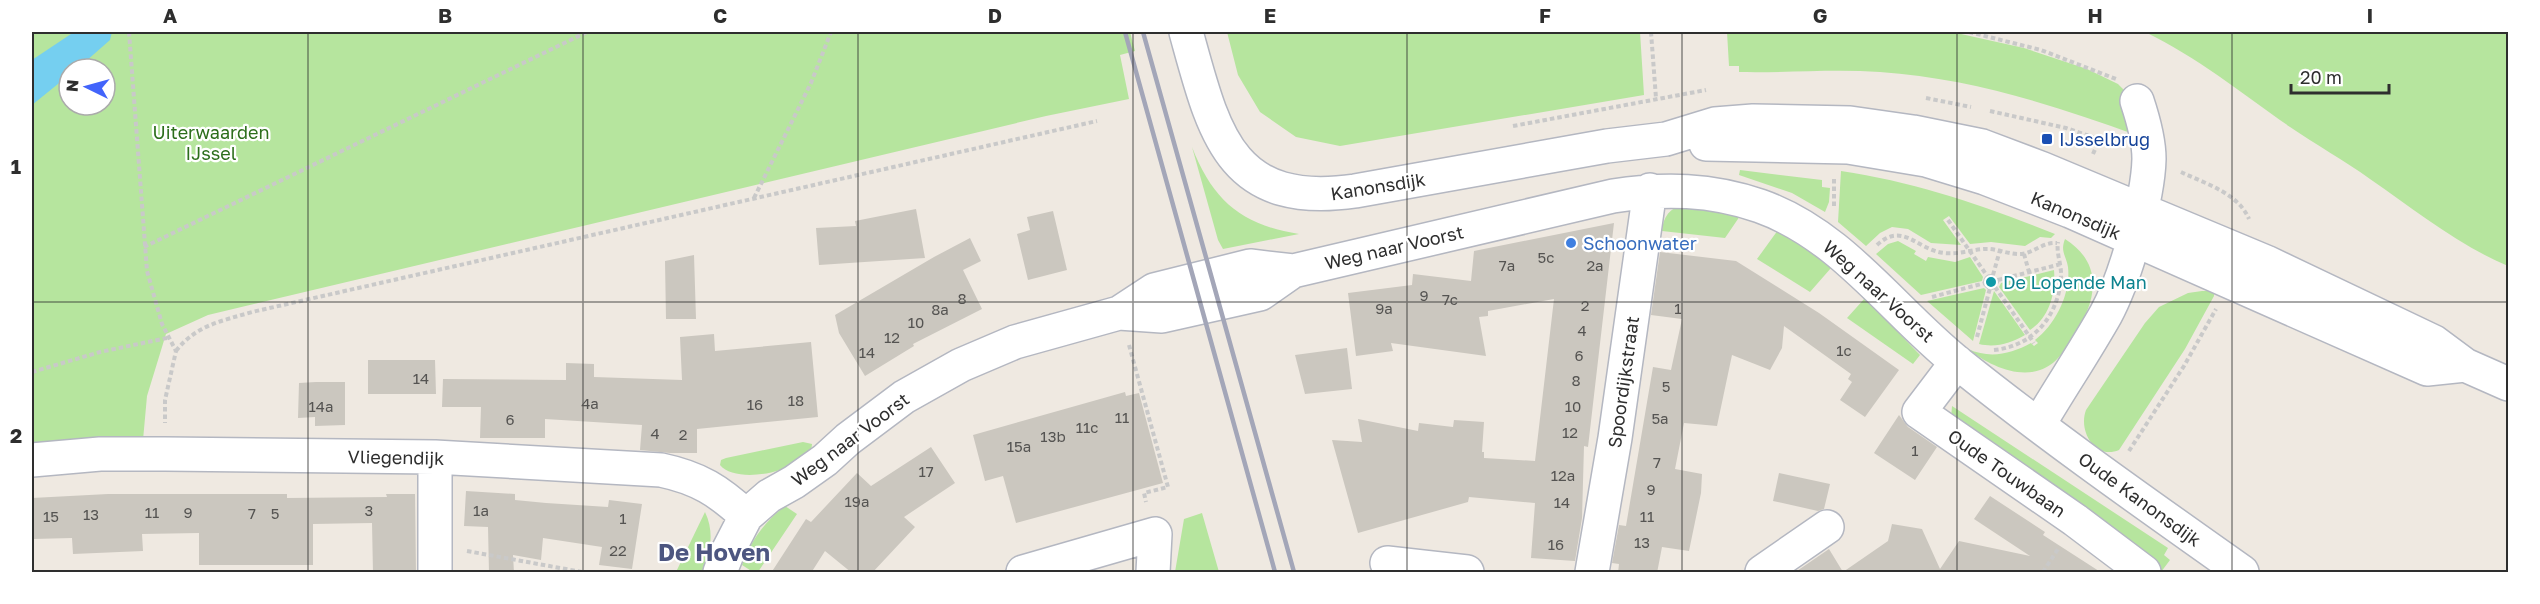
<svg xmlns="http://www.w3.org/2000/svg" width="2540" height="604" font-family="'Golos Text',sans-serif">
<rect width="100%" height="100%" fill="#efe9e1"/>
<path fill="#b6e59e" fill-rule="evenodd" d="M32,32h1098l5,19 -15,4 9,44 -83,17 -838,199 -42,19 -19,62 -4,44 -111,9zM69,69h36v36h-36z
M1227,32h413l4,63 -304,51 -44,-9 -36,-25 -22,-37z
M1727,32h225l72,16 63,21 31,15 6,6 12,45c-82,-30 -167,-57 -256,-63 -47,-3 -94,1 -141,0v-6h-10z
M2145,32h363v234c-50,-21 -93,-56 -138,-87 -26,-19 -54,-34 -80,-52 -47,-33 -93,-70 -145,-95z
M1192,147c21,54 50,78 107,87l-76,15 -5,-9z
M1740,170l82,10v7l8,1 -1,14 -4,10 -33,-19 -53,-18z
M1841,171c75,11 144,35 214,63l-4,4 -11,-1 -15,9 -34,-4 -21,2 -21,-28 -6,4 18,25 -30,-2 -23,-14 -16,-2 -12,6 -14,13 -28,-24z
M1684,205l56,11 -15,22 -63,-7c1,-14 8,-24 22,-26z
M1778,230l19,12 34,26 -21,24 -53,-33z
M2065,239c41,26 31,65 7,99 -4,7 -8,14 -13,19 -25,29 -66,12 -91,-8 22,10 43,5 63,-6l3,3 4,-3 -3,-3c21,-16 36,-47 33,-73 -2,-12 -8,-15 -3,-28z
M1898,241l18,10 -2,3 12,7 2,-4 27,5 15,-5 13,20 -1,4 -61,14 -45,-41 12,-10z
M2054,270c2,22 -4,47 -24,60l-31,-43 2,-4z
M1984,288l2,2 -13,51 -46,-40z
M1994,291l31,44c-14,8 -29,13 -46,9z
M2202,291h12v5l-29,53 -66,101c-24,10 -41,-19 -33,-40l59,-87 14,-16 29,-14z
M1865,298l55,57 -7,9 -66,-46z
M1952,406l216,142 -4,7 6,5 -9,12h-5l-53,-38 -8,-20 -117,-82 -12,1 -15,-15z
M803,442l9,2c0,25 -74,43 -92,21l1,-5 5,-2z
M785,506l12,8 -39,58h-5l-11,-7c8,-23 23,-44 43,-59z
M705,512c10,21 5,40 -2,60h-27z
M1202,513l17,59h-44l9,-53z"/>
<path fill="#75cff0" d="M74,32h38l-2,8 -33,29h-8v6l-37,30v-45z"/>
<path fill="#cbc7bf" d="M916,209l9,49 -106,7 -3,-37 40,-2 -1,-5z
M1053,211l14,59 -39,10 -11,-46 13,-4 -3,-13z
M1614,223l-26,224 -4,-1 -2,72 -7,43 -44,-3 4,-55 -66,-6 -1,5 -110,31 -26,-93 30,2 -4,-23 60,12 1,-8 34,4 1,-7 30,2 -2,30h2v6l51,3 19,-162 -66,12v5l-9,1 7,39 -95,-13 2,8 -37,5 -8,-63 64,-8 1,-11 58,7 3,-30z
M970,238l11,23 -18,9 19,39 -69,35 1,2 -49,30 -26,-43 -4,-18 99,-58z
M1660,252l76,9 83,52 80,57 -34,47 -25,-17 12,-18 -4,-3 3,-5 -67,-48 -2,22 -12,22 -38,-15 -15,71 -33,-3 -9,46 27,5 -1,19 -12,58 -27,-4 -5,26h-39l1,-9 -7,-1 7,-38 7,1 27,-159 18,3 11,-51 -31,-4z
M694,255l2,64h-30l-1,-58z
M714,334l1,17 96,-9 7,75 -121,12v24h-27l-30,-3 2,-25 -97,-6v19h-65l1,-31h-39l1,-28 123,1v-17l28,1v13l88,3 -2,-43z
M1347,348l5,41 -47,5 -10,-39z
M368,360h67l1,34h-68z
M316,382h29v43l-30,1v-9l-17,1 1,-35z
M1125,392l1,4 13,-3 24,90 -147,40 -13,-47 -18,5 -12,-46z
M1899,415l9,12 29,20 -22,33 -41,-27z
M931,447l24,36 -51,34 11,10 -43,46h-20l-27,-22 -14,22h-40l35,-54 5,3 46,-49 14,13z
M1779,473l51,11 -6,25 -6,2 -45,-10z
M466,491l49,3v6l31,3 62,4 1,-7 33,4 -10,65 -33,-4 3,-18 -59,-9 -2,22 -28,-5 1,18h-25l-1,-46 -24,-1z
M108,494h179v4l100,-1 -1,-3h29l1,79h-43l-1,-50 -59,1v41h-114v-32l-57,1 1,17 -70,3 -1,-16 -39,1 -1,-41z
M1990,496l55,36 -2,3 59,38h-308l35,-24 14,23 45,-31 4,-17 30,5 18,40 19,-28 71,15 -56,-37z"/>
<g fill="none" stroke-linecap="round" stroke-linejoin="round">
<defs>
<path id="minor" d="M1186,32c28,101 43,177 169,159l252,-45 59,-7 49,-15 38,-3 97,2 63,9 69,14 61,23 223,93 168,80 31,23 43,19
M1706,144l142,3 78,13 59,18 85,33 357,158 38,-4
M1119,313l35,-23 96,-24 43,5 320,-75c51,-8 98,-7 147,10 82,29 132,104 198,157 91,73 188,141 284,209
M1957,362l-38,50 156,108 69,52
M2039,424c22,-37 46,-73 67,-110 19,-35 42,-115 43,-155 0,-19 -6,-40 -12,-58
M32,460l68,-6h65l270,3 226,13c38,8 58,21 85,46
M1387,563l80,9
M435,572v-115
M720,572l9,-23 17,-33 23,-20 25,-14 31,-22 23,-21 56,-42 57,-32 54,-23 104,-29 43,3 98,-22 33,-23
M1023,572l132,-38 -2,38
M1592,572l23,-134 35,-248
M1762,572l65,-45"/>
</defs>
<use href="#minor" stroke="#b4b7c1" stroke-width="36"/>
<path stroke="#c9c9c9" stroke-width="4" stroke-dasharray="4.5 3" stroke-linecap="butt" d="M129,32l18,239 15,53 14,27 -11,49v23
M1651,32l5,66
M1969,32l72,18 75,29
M1926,98l45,9
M1990,111l76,17 50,17
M1513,126l193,-36
M2093,154l7,-16
M2181,172c25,12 57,21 68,47
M1834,179v29
M754,198l57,-115 20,-51
M1948,220l40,57
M1877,245c26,-24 40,5 67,8 16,2 31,-5 46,-4 11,1 21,6 32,5 13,-2 21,-12 35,-11
M144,247l443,-215
M2024,254l5,18
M1993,275l7,-25
M1985 282a6 6 0 1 1 12 0a6 6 0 1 1-12 0Z
M1998,280l63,-16
M1995,287l39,56
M1932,297l53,-14
M1977,337l13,-49
M1129,345l39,142 -24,6 2,9
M1994,350c39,-4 64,-33 67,-72 1,-13 -5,-24 -3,-36
M176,351c20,-26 46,-30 76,-39l845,-191
M32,372l68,-20 67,-14
M2129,451l55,-85 32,-57
M467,551l115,21
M2043,572l15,-23"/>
<use href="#minor" stroke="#fff" stroke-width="33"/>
<path stroke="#a3a6b8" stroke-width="4.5" d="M1125,32l150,540
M1143,32l151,540"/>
</g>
<path fill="none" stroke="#2e2e2e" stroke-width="1.5" stroke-opacity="0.55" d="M308,32v540M583,32v540M858,32v540M1133,32v540M1407,32v540M1682,32v540M1957,32v540M2232,32v540M32,302h2476"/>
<rect fill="#1a4fb4" stroke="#fff" stroke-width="2" x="2041" y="133" width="12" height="12" rx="3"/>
<circle fill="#3f7fe0" stroke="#fff" stroke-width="2" cx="1571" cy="243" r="6"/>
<circle fill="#0f9aa8" stroke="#fff" stroke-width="2" cx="1991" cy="282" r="6"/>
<g text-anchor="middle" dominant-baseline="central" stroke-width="4.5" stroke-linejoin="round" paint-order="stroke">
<g font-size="15" fill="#555452">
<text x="1546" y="257">5c</text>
<text x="1507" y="265">7a</text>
<text x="1595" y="265">2a</text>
<text x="1424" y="295">9</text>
<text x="962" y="298">8</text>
<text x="1450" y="299">7c</text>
<text x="1585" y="305">2</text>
<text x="1384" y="308">9a</text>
<text x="1678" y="308">1</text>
<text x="940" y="309">8a</text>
<text x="916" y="322">10</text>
<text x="1582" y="330">4</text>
<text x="892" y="337">12</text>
<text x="1844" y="350">1c</text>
<text x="867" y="352">14</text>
<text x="1579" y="355">6</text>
<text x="421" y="378">14</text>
<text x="1576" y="380">8</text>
<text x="1666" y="386">5</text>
<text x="796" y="400">18</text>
<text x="590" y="403">4a</text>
<text x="755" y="404">16</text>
<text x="321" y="406">14a</text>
<text x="1573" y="406">10</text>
<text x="1122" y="417">11</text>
<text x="1660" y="418">5a</text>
<text x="510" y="419">6</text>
<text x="1087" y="427">11c</text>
<text x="1570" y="432">12</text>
<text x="655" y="433">4</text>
<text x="683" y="434">2</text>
<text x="1053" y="436">13b</text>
<text x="1019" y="446">15a</text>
<text x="1915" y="450">1</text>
<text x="1657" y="462">7</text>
<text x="926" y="471">17</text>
<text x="1563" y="475">12a</text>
<text x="1651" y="489">9</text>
<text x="857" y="501">19a</text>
<text x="1562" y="502">14</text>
<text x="369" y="510">3</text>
<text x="481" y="510">1a</text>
<text x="152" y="512">11</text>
<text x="188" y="512">9</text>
<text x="252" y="513">7</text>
<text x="275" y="513">5</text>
<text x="91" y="514">13</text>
<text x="51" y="516">15</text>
<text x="1647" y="516">11</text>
<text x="623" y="518">1</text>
<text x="1642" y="542">13</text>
<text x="1556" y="544">16</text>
<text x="618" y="550">22</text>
</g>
<g font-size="18" fill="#2c6e1b" stroke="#fff">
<text x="211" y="132">Uiterwaarden<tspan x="211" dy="21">IJssel</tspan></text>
</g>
<g font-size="18" fill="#164399" stroke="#fff" text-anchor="start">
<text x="2059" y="139">IJsselbrug</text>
</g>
<g font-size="18" fill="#2e2e2e" stroke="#fff">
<text transform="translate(1378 186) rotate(-9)">Kanonsdijk</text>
<text transform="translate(2076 215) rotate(23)">Kanonsdijk</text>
<text transform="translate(1394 247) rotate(-13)">Weg naar Voorst</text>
<text transform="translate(1879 291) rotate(42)">Weg naar Voorst</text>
<text transform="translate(1623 382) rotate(-82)">Spoordijkstraat</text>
<text transform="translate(850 439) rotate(-37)">Weg naar Voorst</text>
<text transform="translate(396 457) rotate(1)">Vliegendijk</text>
<text transform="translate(2007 473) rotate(35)">Oude Touwbaan</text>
<text transform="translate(2140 499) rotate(36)">Oude Kanonsdijk</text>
</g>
<g font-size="18" fill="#366cbe" stroke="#fff" text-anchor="start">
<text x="1583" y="243">Schoonwater</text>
</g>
<g font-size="18" fill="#0d838f" stroke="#fff" text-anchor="start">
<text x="2003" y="282">De Lopende Man</text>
</g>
<g font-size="24" font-weight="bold" fill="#4d5680" stroke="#fff">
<text x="714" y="551">De Hoven</text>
</g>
</g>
<rect width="2540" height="604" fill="none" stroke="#ffffff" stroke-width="66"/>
<g transform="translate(87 87) rotate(275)"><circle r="28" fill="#ffffff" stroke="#ababab" stroke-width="1.5"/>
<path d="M0-4.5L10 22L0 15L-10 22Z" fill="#4264fb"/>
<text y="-9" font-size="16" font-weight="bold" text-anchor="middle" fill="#2e2e2e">N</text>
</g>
<path d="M2291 84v9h98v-9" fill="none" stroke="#2e2e2e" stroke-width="3"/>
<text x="2300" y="84" font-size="18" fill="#2e2e2e" stroke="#ffffff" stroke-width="4.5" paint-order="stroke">20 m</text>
<rect x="33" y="33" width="2474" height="538" fill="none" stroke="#2e2e2e" stroke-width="2"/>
<g font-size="20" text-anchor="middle" font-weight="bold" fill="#2e2e2e">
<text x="170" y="23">A</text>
<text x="445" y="23">B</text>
<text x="720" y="23">C</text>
<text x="995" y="23">D</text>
<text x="1270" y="23">E</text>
<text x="1545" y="23">F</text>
<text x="1820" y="23">G</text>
<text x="2095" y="23">H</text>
<text x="2370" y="23">I</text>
<text x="16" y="174">1</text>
<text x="16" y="443">2</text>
</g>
</svg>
